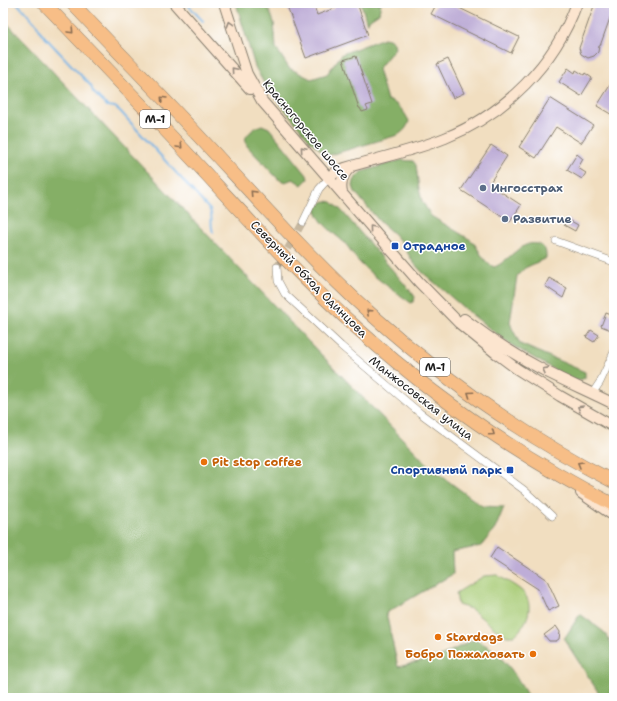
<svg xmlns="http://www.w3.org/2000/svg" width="617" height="701" font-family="'Shantell Sans',sans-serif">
<rect width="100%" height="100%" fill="#fff"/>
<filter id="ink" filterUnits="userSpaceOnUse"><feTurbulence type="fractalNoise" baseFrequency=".025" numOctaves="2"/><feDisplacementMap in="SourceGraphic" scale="8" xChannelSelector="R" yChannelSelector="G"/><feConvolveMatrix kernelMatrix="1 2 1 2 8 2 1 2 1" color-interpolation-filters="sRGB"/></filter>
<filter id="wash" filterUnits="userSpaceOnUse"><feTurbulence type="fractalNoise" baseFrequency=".012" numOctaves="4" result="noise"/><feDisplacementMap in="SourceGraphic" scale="16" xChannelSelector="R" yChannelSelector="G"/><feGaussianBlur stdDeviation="0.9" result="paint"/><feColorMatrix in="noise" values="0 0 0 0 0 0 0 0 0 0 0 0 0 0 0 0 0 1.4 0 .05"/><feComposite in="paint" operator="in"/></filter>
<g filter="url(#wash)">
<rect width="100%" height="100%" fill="#f1dec0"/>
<path fill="#a7cb74" stroke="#627448" d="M497,575c8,5 18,10 25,16 14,14 5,34 -8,45h-7l-12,-7 -24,-20 -13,-4 -2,-12 28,-17z"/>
<path fill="#85af66" stroke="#506641" d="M236,3h30l8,19 2,26 13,20 22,11 16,-5 15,-20 42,-16 5,1 5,4 1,5 -17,21 9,31c10,2 17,11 22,21 -2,7 -5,10 -11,14l-68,20 -6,-2 -13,-11 -46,-57 -10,-18z
M361,3h20l-2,10 -9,6 -3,5z
M3,19l304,321 125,129 50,37 22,1 -9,22 -14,17 -29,6 1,22 -67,39 12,54 43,-11 34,-17 19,11 17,19 18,29h-526z
M262,125l7,3 38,47 1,4 -6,6 -9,-6 -8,3 -7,-3 -31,-33 -2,-7c3,-6 10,-12 17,-14z
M401,160l12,1 3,4 3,24 3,12 9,15 40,24c9,9 11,22 23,27 14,-4 28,-30 46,-22 6,3 6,7 6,13l-21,10 -8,8 -6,40 -1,6 2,6 8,16 65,28v6l-5,2 -6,1 -66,-38 -43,-34 -44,-38 -8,-9 -12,-20 -7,-8 -14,-12 -25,-30 -2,-6 1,-5 3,-5 4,-4z
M326,201l6,1 9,8 72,84 2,3 -1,4 -3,2c-16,-12 -35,-24 -49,-38 -7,-6 -11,-15 -17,-22 -9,-8 -45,-34 -19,-42z
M580,614l24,18 10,16v50h-18l4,-3 -36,-56z"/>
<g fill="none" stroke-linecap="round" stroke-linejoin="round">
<path stroke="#6fb0e3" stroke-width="2" d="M17,3l20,22 5,9 49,52 2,6 14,14 8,1 5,4 90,99c3,7 0,15 3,22
M186,3l17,18"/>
</g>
<g id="blocks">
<path fill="#beadd7" d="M286,3h27l4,12 18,-7 -2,-5h24l11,32 -62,23z
M437,3h12l70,34 -8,16 -80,-39z
M595,3h19v4l-14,39h-1l-1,6 -4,4 -6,2 -7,-4 -2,-6z
M356,56l16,48 -6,2 2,4 -6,2 -2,-4h-1l-16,-48z
M448,59l16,34 -11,5 -16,-34z
M568,68l7,5 1,-3 8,5 1,-2 7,5 -11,18 -22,-14z
M614,79v37l-17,-10z
M550,98l43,27 -12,18 -25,-16 -20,31 -17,-11z
M491,145l16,11 -18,28 32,21 -11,17 -49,-32z
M577,154l6,5 -5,9 8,5 -4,6 -15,-9z
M567,219l11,6 -3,6 -11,-6z
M549,278l18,10 -4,10 -18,-12z
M606,313l8,3v5l-3,9 -10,-4z
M591,330l8,5 -5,7 -8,-5z
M497,547l50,33 12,26 -11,5 -10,-22 -48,-31z
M556,626l4,6 -1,7 -3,2h-7l-5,-6z"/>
</g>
</g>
<g filter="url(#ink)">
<use href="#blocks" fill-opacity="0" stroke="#867d6e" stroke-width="1"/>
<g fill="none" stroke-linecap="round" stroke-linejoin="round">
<path stroke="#c6b79f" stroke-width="7" stroke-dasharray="7 3.5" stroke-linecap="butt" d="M277,267l26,-45"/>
<defs>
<path id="street" d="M303,222l16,-33 10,-11
M556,241l58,21
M277,267l1,14 7,13 56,52 79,67 104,77 28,26
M592,394l8,-12 14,-30"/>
<path id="secondary" d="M174,3l76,86
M224,3l23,71 15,27 136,157 21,24 40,41 38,31 20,15 43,27 54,31
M329,178l7,-6 9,-4c33,-10 68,-17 100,-30 60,-24 110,-74 132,-135
M342,193c-2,-10 0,-19 9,-26
M464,319c26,20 54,38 83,53 22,11 45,21 67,32
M581,493l33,23"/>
<path id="highway" d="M44,3c47,49 94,98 140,147 57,61 112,124 174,179 78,70 164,129 256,176
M72,3c40,43 81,84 121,127 58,62 115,127 178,184 73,66 155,123 243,168"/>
</defs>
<use href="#street" stroke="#867d6e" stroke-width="8"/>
<use href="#secondary" stroke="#867d6e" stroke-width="12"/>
<use href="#highway" stroke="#867d6e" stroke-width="14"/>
<use href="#street" stroke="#fff" stroke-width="7"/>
<use href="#secondary" stroke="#fce5cf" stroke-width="10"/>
<use href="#highway" stroke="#f7be87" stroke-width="13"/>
</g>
<defs><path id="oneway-chevron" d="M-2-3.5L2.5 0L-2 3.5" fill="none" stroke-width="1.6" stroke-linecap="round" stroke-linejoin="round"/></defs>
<g stroke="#978b7e">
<use href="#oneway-chevron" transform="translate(230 24) rotate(-106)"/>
<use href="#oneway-chevron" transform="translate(234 70) rotate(-131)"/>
<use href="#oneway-chevron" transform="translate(303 149) rotate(-131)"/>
<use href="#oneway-chevron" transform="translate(372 228) rotate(-130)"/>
<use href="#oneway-chevron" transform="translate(545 370) rotate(-152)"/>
<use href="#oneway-chevron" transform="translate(580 408) rotate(-150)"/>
</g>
<g stroke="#8a6d52">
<use href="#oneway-chevron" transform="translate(71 31) rotate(47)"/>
<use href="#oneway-chevron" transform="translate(163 99) rotate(-134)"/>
<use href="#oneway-chevron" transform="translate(180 146) rotate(47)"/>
<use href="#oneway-chevron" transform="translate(253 193) rotate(-133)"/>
<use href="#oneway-chevron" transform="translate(369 312) rotate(-138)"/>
<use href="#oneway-chevron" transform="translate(470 394) rotate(-145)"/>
<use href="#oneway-chevron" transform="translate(492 433) rotate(35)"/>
<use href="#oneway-chevron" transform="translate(580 464) rotate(-150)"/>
</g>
</g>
<g fill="#5c6f8a" stroke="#fff" stroke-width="1.5">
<circle cx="483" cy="188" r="4"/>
<circle cx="505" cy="219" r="4"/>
</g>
<g fill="#1a4fb4" stroke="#fff" stroke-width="1.5">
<rect x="391" y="242" width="8" height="8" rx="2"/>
<rect x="506" y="466" width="8" height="8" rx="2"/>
</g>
<g fill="#e8710a" stroke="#fff" stroke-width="1.5">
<circle cx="204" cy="462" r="4"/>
<circle cx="438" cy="637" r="4"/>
<circle cx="533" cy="654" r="4"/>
</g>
<g text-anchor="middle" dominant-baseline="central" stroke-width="3" stroke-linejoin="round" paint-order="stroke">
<g fill="#fff" stroke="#606060" stroke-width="1">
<rect x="140" y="110" width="30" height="18" rx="3"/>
<rect x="420" y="358" width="30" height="18" rx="3"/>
</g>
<g font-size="11" font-weight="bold" fill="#1c1c1c">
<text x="155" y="119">М-1</text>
<text x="435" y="367">М-1</text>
</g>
<g font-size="12" fill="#1c1c1c" stroke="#fff">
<text transform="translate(306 130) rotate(50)">Красногорское шоссе</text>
<text transform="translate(309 279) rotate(45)">Северный обход Одинцова</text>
<text transform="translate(421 398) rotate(38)">Манжосовская улица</text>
</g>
<g font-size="12" font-weight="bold" fill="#4e5e75" stroke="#fff" text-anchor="start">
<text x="491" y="188">Ингосстрах</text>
<text x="513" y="219">Развитие</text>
</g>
<g font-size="12" font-weight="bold" fill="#164399" stroke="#fff" text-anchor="start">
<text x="403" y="246">Отрадное</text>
<text x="502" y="470" text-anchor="end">Спортивный парк</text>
</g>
<g font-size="12" font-weight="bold" fill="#c56008" stroke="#fff" text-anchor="start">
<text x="212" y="462">Pit stop coffee</text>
<text x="446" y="637">Stardogs</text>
<text x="525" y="654" text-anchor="end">Бобро Пожаловать</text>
</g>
</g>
<rect width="617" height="701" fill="none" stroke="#fff" stroke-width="16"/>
</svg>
